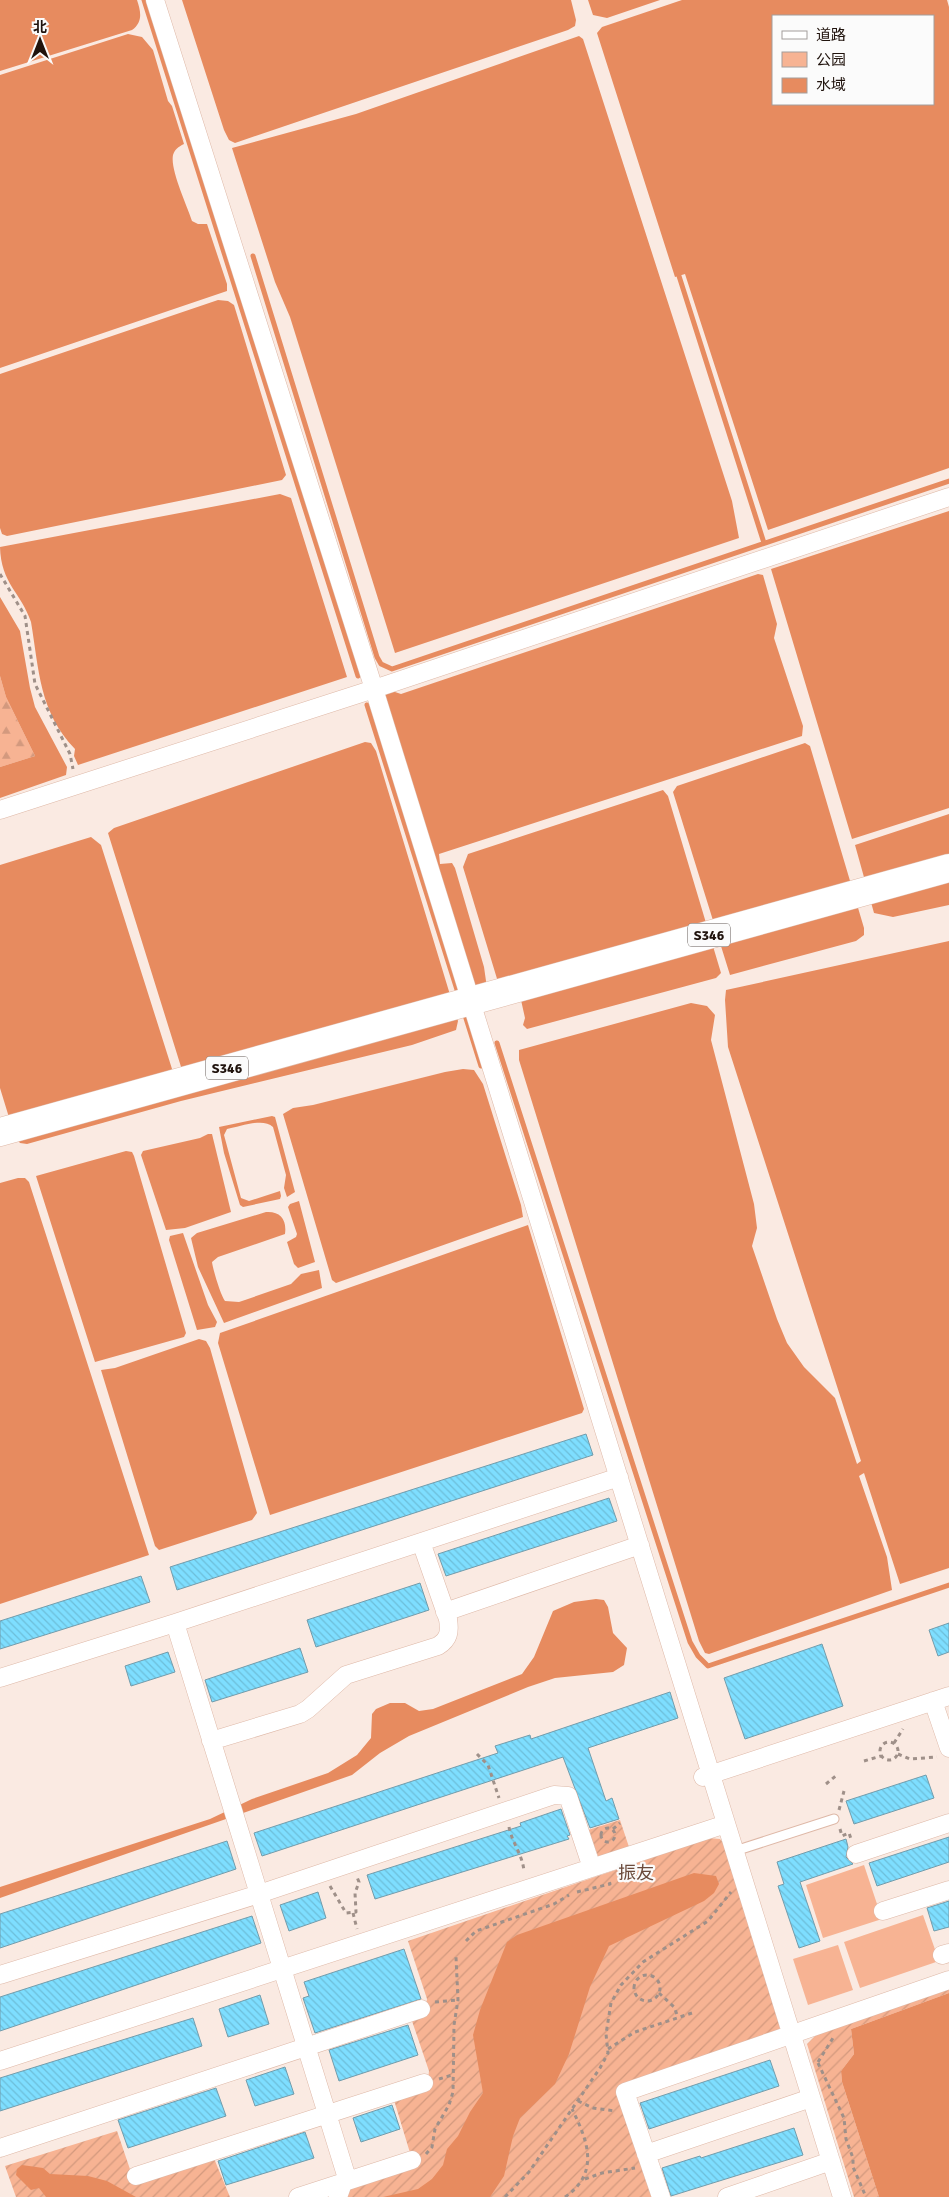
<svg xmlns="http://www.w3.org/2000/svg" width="949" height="2197" font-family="Signika,'Noto Sans SC',sans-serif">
<defs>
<pattern id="forest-firs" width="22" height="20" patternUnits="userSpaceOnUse" patternTransform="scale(1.25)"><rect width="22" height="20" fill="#f7b393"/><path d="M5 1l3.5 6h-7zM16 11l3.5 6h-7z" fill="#d3997e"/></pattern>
<pattern id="garden-furrows" width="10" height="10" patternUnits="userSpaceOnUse" patternTransform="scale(1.25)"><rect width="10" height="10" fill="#f7b393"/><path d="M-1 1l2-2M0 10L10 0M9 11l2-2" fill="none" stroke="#d3997e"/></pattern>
<pattern id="building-back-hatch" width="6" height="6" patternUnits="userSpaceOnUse" patternTransform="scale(1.25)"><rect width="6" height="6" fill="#7edeff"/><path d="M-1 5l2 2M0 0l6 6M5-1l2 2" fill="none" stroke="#6dbed9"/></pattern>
</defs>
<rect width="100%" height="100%" fill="#faeae2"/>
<path fill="#f7b393" d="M864,1865l18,54 -59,19 -17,-53z
M923,1915l16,46 -79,27 -16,-46z
M838,1945l15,45 -45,15 -15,-46z"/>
<path fill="url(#forest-firs)" d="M0,676l6,21 29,59 -35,11z"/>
<path fill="url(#garden-furrows)" d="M620,1820l10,30 -27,8 -5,-2 -10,-26z
M709,1838l11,1 5,6 55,183 -4,7 -159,52 38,110h-335l94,-31 -20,-66 33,-10 2,-19 -17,-50 12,-4 3,-18 -19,-58z
M949,1988v5l-98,36 3,25 -13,17 1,11 37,115h-25l-47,-153 9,-9z
M117,2131l17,50 79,-25 17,41h-214l-11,-31z"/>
<path fill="#e78b5f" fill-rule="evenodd" d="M0,0h137c4,12 6,22 -5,30l-132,41z
M182,0h389l5,20 -1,6 -7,4 -333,113 -6,-3 -5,-10z
M588,0h72l-53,18 -14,-3z
M682,0h265l2,7v461l-181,62 -83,-256 -10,3 -78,-244 5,-6zM933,16v88h-160v-88z
M128,34l14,3 11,13 15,51 4,5 12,38c-6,3 -9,5 -11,11 -3,15 14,50 19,66l6,3h9l20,60v7l-227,77v-293z
M579,36l4,3 149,462 7,37 -344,115 -105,-336 -15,-35 -43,-134 124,-34z
M218,300l10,1 6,4 52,170 -4,5 -275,56 -5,-2 -2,-6v-154z
M280,494l11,4 56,179 -269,88 -4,-9 1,-7c-36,-37 -36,-80 -44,-127 -10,-30 -30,-38 -31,-75z
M949,511v297l-97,31 -81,-270z
M758,574l5,1 14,49 -3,14 29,88 -1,10 -363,118 1,10 12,-1 3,5 29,99 3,21 -11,12 -93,-307 6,-3 12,4z
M0,597l20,34 10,57 5,19 32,60 -1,8 -66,23v-31l35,-11 -29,-59 -6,-21z
M365,742l6,1 5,8 82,270 -2,9 -44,15 -231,56 -154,43 -7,-1 -5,-6 -15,-49v-223l91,-28 10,8 78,246 8,-5 -79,-253 6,-5z
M805,743l5,3 54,182v7l-8,6 -126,34 -57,-183 4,-6z
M663,790l5,6 53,177 -5,5 -189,51 -4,-4 2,-7 -6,-27 -21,-9 -35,-115 5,-13z
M949,814v91l-56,12 -19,-4 -19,-68z
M949,941v627l-49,16 -36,-111 -5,3 28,81 5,33 -183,64 -4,-1 -6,-12 -180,-581v-10l172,-47 16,3 8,9 -4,25 43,164 3,24 -5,18 25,73 10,24 17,24 31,31 22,66 4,-3 -133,-414 -3,-47 1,-10z
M463,1069l11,1 9,14 38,121 2,12 -187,66 -4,-3 -49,-166 10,-6 20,-3 132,-33z
M272,1116l3,1 20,75 -8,5 -3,-9 2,-13 -13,-48c-10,-10 -33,0 -46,2l-3,6 17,63 8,3 31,-10 1,5 -1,3 -37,8 -3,-2 -16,-52 -5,-26z
M208,1134h4l19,78 -46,16 -19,2 -25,-75 2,-4 57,-13z
M126,1151l6,1 2,4 52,177 -2,4 -89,25 -59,-186z
M18,1178h7l4,4 120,373 -149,49v-421z
M299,1201l16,61 -17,6 -4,-4 -7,-22 9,-5 1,-3 -9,-27 2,-3z
M266,1212c14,-1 21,7 19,22l-67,23 -6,5c1,8 9,34 13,39l14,1 6,-2 46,-16 10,-10 18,-4 3,18 -98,35 -26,-56 -7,-29 6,-5z
M528,1225l56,184 -2,4 -312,102 -52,-172 2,-10z
M183,1233l25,72 9,17 -2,5 -18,3 -28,-90 1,-4z
M199,1339l7,2 4,7 47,165 -5,7 -93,30 -4,-4 -54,-176 14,-2z
M596,1599l8,1 4,7 5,26 14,15 -3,17 -11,7 -58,6 -27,9 -119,49 -29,17 -28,22 -352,123v-11l210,-68 42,-20 76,-26 29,-18 14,-17 1,-24 4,-5 14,-6h15l14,8 14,-2 89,-35 12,-17 19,-46 21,-9z
M694,1873l22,3 3,8 -5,9 -10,8 -95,45 -19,41 -21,67 -14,30 -35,34 -7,18 -9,40 -14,21h-107l35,-8 14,-10 11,-14 4,-16 11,-13 12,-24 13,-19 -10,-58 7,-25 27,-68 10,-7z
M949,1993v204h-70l-37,-115 -1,-11 13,-17 -3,-25z
M22,2165l21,3 7,6 38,2 19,5 29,16h-90l-7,-9 -8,2 -15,-15 1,-6z"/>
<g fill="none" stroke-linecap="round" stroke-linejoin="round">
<path stroke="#e78b5f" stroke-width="5" d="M144,0l214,676
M253,256l124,401 4,7 11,5 557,-188
M679,276l85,267
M367,705l92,291
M464,1012l17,54
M497,1043l193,599 8,14 10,10 241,-81"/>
</g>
<path fill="url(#building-back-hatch)" stroke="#739cab" d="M586,1434l7,21 -416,135 -7,-23z
M609,1498l8,23 -171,55 -8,-22z
M141,1576l9,26 -150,47v-28z
M420,1583l9,27 -113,37 -9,-27z
M949,1623v29l-11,4 -9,-26z
M822,1644l21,62 -98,33 -21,-61z
M300,1648l8,24 -96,30 -7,-22z
M168,1652l7,20 -44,14 -6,-20z
M670,1692l8,26 -90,30 18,53 6,-3 7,21 -29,9 -27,-71 -301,99 -8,-23 244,-80 -3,-7 35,-11 1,4z
M926,1775l8,23 -80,26 -8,-23z
M561,1809l9,26 -3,1 2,3 -194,60 -8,-24 154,-49 -1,-3z
M949,1837v25l-72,24 -8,-23z
M846,1839l2,8 -2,10 7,7 -53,18 20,59 -21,7 -21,-62 6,-2 -7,-22z
M227,1841l9,28 -236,79v-34z
M318,1892l8,26 -37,13 -9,-26z
M949,1901v26l-15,4 -7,-23z
M252,1916l9,27 -261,88v-34z
M404,1949l17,50 -106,34 -12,-35 6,-2 -5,-14z
M260,1995l9,29 -41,13 -9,-28z
M193,2018l9,28 -202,65v-33z
M408,2025l10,30 -79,26 -10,-31z
M770,2060l9,26 -130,43 -9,-26z
M285,2067l9,27 -39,12 -9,-26z
M216,2088l10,28 -98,32 -10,-28z
M392,2105l8,24 -39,13 -8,-24z
M794,2128l9,27 -132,41 -9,-28 38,-12 1,2z
M305,2132l9,26 -88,27 -8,-24z"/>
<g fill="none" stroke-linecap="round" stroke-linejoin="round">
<defs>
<path id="lane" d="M735,1851l99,-32"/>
<path id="street" d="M155,0l219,689 468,1508
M0,810l374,-121 575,-192
M445,1612l195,-67
M175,1623l171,552 -8,22
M0,1678l175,-55 444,-146
M933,1701l16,47
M211,1741l89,-27 8,-5 38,-34 92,-29c11,-7 12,-14 10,-27l-27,-77
M703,1777l246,-81
M856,1854l93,-31
M883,1911l66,-21
M942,1955l7,-2
M0,1975l259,-81 295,-99 14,1 24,72
M0,2061l726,-237
M0,2148l421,-139
M646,2154l165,-56
M136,2176l288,-93
M298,2197l114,-37
M661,2197l-36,-105 324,-112
M727,2197l104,-36"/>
<path id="primary" d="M0,1132l949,-264"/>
</defs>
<use href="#lane" stroke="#deb8a7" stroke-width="11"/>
<use href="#street" stroke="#deb8a7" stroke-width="19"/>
<use href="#primary" stroke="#deb8a7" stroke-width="29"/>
<path stroke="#9f9089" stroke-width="3" stroke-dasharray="4 4" stroke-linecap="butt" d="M0,574l25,42 10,68 35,70 3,15
M880 1751a9 9 0 1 1 18 0a9 9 0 1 1-18 0Z
M894,1743l9,-14
M477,1754l11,11 11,33
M898,1754l12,5 27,-2
M864,1761l17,-5
M826,1784l12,-10
M839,1810l5,-19
M509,1827c3,16 14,28 15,45
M601 1835a7 7 0 1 1 14 0a7 7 0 1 1-14 0Z
M613,1829l7,-6
M840,1829l2,7 7,-3 2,6
M330,1886l16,27 10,-1 -1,-19 4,-11 -2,-5
M577,1892l33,-8 -1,-4
M353,1913l4,16
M466,1941l10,-10 78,-27 15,-9
M634 1988a13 13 0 1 1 26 0a13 13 0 1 1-26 0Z
M659,1993l15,14 4,10
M435,2002l23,-2
M608,2049l27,-17 57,-19
M818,2062l15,-24
M818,2063l26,55 2,21 7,19v9l13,30
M439,2079l13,-4
M578,2101l15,7 22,3
M426,2154l6,-7 3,-18 14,-24 4,-13 1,-67 4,-25 -2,-43
M585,2179l17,-6 33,-5
M505,2197l24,-25 71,-104 8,-15 -2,-19 5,-31 10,-18 22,-23 65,-41 23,-29
M565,2197c35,-24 23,-56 7,-88"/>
<use href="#lane" stroke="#fff" stroke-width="9"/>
<use href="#street" stroke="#fff" stroke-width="18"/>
<use href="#primary" stroke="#fff" stroke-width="28"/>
</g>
<g text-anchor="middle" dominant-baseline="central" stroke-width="4.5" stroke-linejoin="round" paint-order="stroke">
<g fill="#fbfbfb" stroke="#625954" stroke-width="1">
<rect x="688" y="923.5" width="42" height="23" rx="4"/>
<rect x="206" y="1056.5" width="42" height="23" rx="4"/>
</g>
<g font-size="14" font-weight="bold" fill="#20130d">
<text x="709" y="935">S346</text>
<text x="227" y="1068">S346</text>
</g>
<g font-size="18" fill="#6b4b3c" stroke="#fbfbfb">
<text x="636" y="1873">振友</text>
</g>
</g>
<rect x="772" y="15" width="162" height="90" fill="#fbfbfb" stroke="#a39e9c"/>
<rect x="782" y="31" width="25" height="8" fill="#ffffff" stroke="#a39e9c"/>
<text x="816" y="40" font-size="15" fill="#20130d">道路</text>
<rect x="782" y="52" width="25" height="15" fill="#f7b393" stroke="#a39e9c"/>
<text x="816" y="65" font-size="15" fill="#20130d">公园</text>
<rect x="782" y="78" width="25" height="15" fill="#e78b5f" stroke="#a39e9c"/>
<text x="816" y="90" font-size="15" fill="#20130d">水域</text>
<g transform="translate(40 40)" stroke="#fbfbfb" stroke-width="4" paint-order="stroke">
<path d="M0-4L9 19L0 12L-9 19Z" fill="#20130d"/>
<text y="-8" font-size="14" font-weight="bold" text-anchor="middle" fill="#20130d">北</text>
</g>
</svg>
